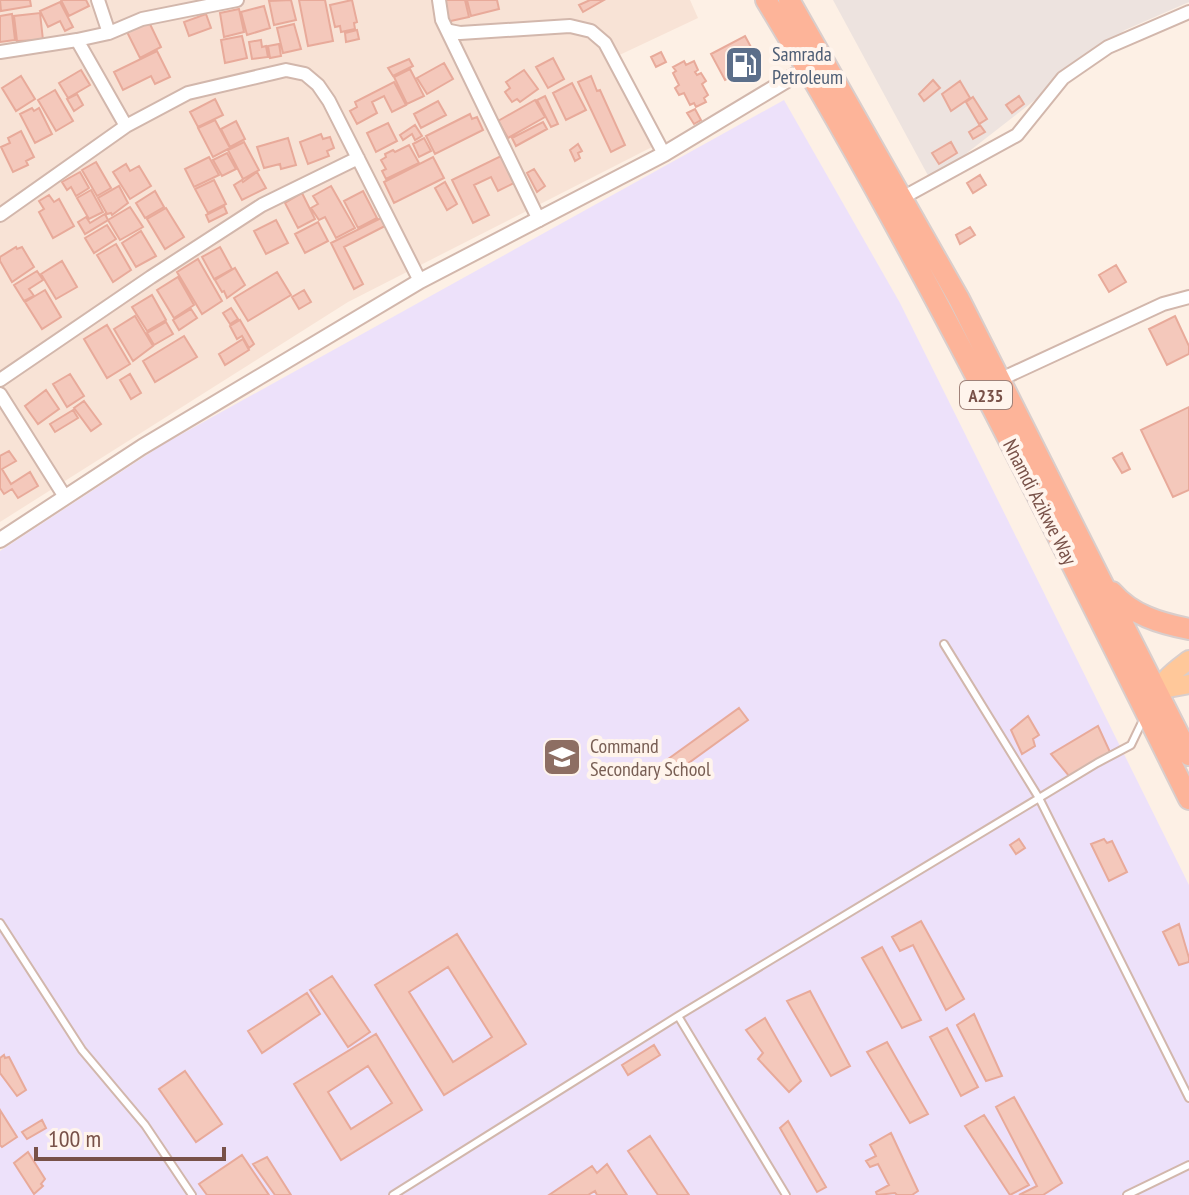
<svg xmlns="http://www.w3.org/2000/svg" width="1189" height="1195" font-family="'PT Sans Narrow',sans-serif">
<rect width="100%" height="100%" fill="#fdf0e5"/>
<path fill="#f8e3d6" d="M0,0h690l8,18 -87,41 43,87 -306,156 -348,220z"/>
<path fill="#ede3df" d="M833,0h356v2l-64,28 -194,151z"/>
<path fill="#ede1fa" d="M784,100l116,203 289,582v310h-1189v-644l162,-106z"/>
<path fill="#f4c8bb" stroke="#e8aa9a" stroke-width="2" fill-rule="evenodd" d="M0,0h30l1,6 -30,5z
M61,0h25l3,6 -20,10z
M291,0l5,20 -22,5 -5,-24z
M299,0h26l8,41 -25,5z
M352,0l5,22 -3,1 1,6 -14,3 -1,-6 -5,1 -5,-22z
M441,0h24l4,17 -23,5z
M467,0h30l2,9 -28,7z
M590,0h14l-21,12 -4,-7z
M60,2l13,25 -8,4 -5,-10 -12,6 -8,-16z
M264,6l6,22 -23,7 -6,-23z
M239,9l5,23 -20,5 -4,-24z
M40,13l3,27 -26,1 -3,-25z
M12,14l3,26 -15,2v-26z
M206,14l5,14 -22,8 -5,-14z
M149,22l12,25 -21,11 -13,-26z
M294,24l7,25 -18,4 -6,-25z
M357,30l2,9 -13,3 -1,-9z
M242,36l5,22 -22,5 -4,-23z
M745,36l14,26 -34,18 -14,-26z
M261,40l1,7 4,-1 2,11 -16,2 -3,-17z
M279,44l2,12 -11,2 -2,-12z
M157,51l13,26 -15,7 -4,-8 -28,14 -9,-18z
M661,52l5,10 -10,5 -5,-10z
M553,58l11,21 -16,9 -12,-21z
M409,59l4,7 -20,10 -5,-8z
M684,61l2,4 8,-4 4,9 -3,2 2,3 4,-2 5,8 -4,3 6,11 -4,3 2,4 -10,5 -2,-4 -4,2 -6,-12 -5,2 -4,-7 4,-3 -6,-12 3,-2 -3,-4z
M444,63l9,16 -26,15 -10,-16z
M410,69l14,27 -17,8 -13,-27z
M81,70l9,15 -22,13 -9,-15z
M524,70l14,19 -18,13 -3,-3 -5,3 -7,-10 5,-4 -4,-6z
M21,76l14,23 -19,12 -14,-23z
M591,76l6,15 3,-1 25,55 -14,7 -33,-70z
M933,80l7,8 -16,13 -5,-7z
M960,81l10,17 -19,13 -9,-17z
M394,82l12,23 -14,7 -8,-16 -12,6 5,11 -20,11 -7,-13 7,-4 -2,-5z
M572,83l14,27 -20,10 -13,-27z
M55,90l18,31 -17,10 -18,-31z
M77,94l6,11 -9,6 -7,-12z
M545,96l13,28 -7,3 -14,-27z
M1019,96l5,8 -12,9 -6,-8z
M973,97l14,22 -8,5 -13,-22z
M215,99l8,16 -25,12 -8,-15z
M535,100l10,17 -37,21 -10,-17z
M438,101l8,14 -25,13 -7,-14z
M32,108l2,3 5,-3 13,26 -17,9 -15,-29z
M695,109l6,11 -7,4 -7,-11z
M470,114l2,5 5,-2 6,13 -48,24 -9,-18z
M215,120l15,28 -17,9 -15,-29z
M236,121l9,18 -15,8 -9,-18z
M543,122l4,7 -31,17 -4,-8z
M388,123l9,18 -21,11 -9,-19z
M415,125l7,11 -7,4 -3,-6 -9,6 -3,-5z
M980,125l5,7 -12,7 -4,-7z
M21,131l13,26 -8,4 2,4 -15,7 -12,-25 9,-4 -2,-5z
M321,134l2,5 7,-2 4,11 -7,3 2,5 -21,8 -8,-22z
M288,138l8,27 -15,4 -1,-5 -16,4 -7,-21z
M424,138l7,13 -12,6 -6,-13z
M244,142l15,28 -16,9 -15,-29z
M951,142l6,11 -18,11 -7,-11z
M578,144l4,7 -4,2 2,5 -5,3 -5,-11z
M409,145l10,18 -33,16 -4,-8 4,-2 -5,-9 5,-3 -1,-3 8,-4 2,2z
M227,153l9,16 -14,7 -9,-16z
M501,156l13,27 -16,8 -7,-14 -17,8 15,30 -16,8 -21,-43z
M209,157l10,18 -25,12 -9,-18z
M433,157l11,21 -50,25 -10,-21z
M96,162l15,26 -14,8 -15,-26z
M126,164l4,7 9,-5 12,20 -21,13 -17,-27z
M534,169l11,17 -8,6 -10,-19z
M80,172l9,16 -13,8 -5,-9 -4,3 -5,-8z
M257,172l9,16 -24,12 -8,-15 8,-5 1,2z
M980,175l6,10 -13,8 -6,-10z
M214,180l12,24 -18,9 -13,-24z
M445,182l12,22 -10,6 -12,-22z
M119,186l9,17 -16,12 -1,-2 -4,1 -9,-16z
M331,186l24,42 -19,10 -11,-21 -6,3 -8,-12 7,-4 -5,-8z
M91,190l12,22 -14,7 -12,-21z
M155,191l9,16 -19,11 -9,-15z
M363,191l14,27 -19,10 -14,-27z
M302,193l13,26 -17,9 -13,-25z
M49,195l5,7 5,-3 15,27 -21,12 -14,-26 5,-3 -5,-8z
M224,206l3,7 -18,9 -3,-7z
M130,207l13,20 -23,13 -12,-20z
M166,208l18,29 -19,12 -18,-30z
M105,214l3,6 -23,14 -7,-12 8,-5 4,6z
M381,218l4,8 -41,21 19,37 -9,5 -23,-46z
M276,220l12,23 -22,11 -12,-23z
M318,222l10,19 -23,12 -10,-19z
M107,225l9,14 -22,14 -9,-15z
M970,227l5,8 -15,9 -4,-9z
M141,231l15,25 -20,11 -14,-24z
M116,244l15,26 -18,12 -16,-27z
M16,247l1,2 5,-2 12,20 -22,15 -12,-21v-4z
M220,247l12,22 -18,10 -12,-22z
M198,259l24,42 -20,13 -25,-42z
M62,261l15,26 -21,12 -15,-25z
M1116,265l10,17 -17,10 -10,-17z
M235,268l10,17 -18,13 -3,-7 -2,1 -7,-12z
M37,271l6,9 -14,9 5,7 -10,5 -10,-16z
M277,272l14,23 -43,26 -14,-23z
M178,277l16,28 -20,13 -17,-28z
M45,290l16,27 -19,12 -17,-27z
M304,290l7,12 -12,7 -7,-12z
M152,295l14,25 -19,11 -15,-24z
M231,308l7,11 -8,5 -7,-11z
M191,309l6,9 -18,12 -6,-10z
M135,316l18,30 -20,15 -19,-32z
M1175,316l14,30v8l-22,11 -18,-36z
M240,320l14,24 -5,4 -7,-12 -5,3 -7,-13z
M166,322l7,12 -19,11 -7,-12z
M107,325l23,39 -23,14 -23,-39z
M184,336l13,21 -42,25 -12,-21z
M243,339l6,11 -24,15 -6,-11z
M70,374l14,22 -17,11 -14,-23z
M130,374l11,19 -10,6 -11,-19z
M46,390l13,19 -21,15 -13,-18z
M84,401l17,23 -10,7 -17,-23z
M1189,407v83l-16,7 -32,-67z
M73,410l5,8 -23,14 -5,-8z
M9,451l7,10 -14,8 9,15 19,-12 8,14 -20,12 -6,-9 -8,5 -4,-6v-32z
M1122,453l8,16 -8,4 -9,-15z
M739,708l9,12 -76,55 -8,-13z
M1028,716l11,19 -6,4 2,7 -13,8 -11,-24z
M1098,726l12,26 -41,24 -18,-22z
M1019,839l6,9 -9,6 -6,-9z
M1104,839l3,4 5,-2 15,31 -18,9 -18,-37z
M921,921l43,78 -18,11 -33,-65 -13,6 -8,-14z
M1179,924l10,34v4l-10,3 -16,-33z
M457,934l69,110 -82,51 -69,-110zM448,967l44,70 -39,25 -44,-70z
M882,947l39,73 -19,8 -40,-70z
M332,976l38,56 -22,15 -38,-57z
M810,991l40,75 -19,10 -44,-75z
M307,993l13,21 -58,39 -14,-22z
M974,1014l28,62 -16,5 -29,-56z
M765,1018l36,63 -12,11 -31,-33 5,-6 -17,-23z
M947,1028l31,59 -17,9 -31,-59z
M376,1034l46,76 -81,50 -47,-76zM368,1066l24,37 -41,26 -23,-37z
M887,1042l41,72 -18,9 -43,-71z
M654,1045l6,10 -32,20 -6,-10z
M4,1055l1,3 4,-1 17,33 -9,6 -17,-23v-15z
M185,1071l37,53 -26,18 -37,-53z
M1014,1097l48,86 -19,12h-24l18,-9 -41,-79z
M0,1110l17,27 -15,10 -2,-2z
M984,1115l45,70 -19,10 -45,-69z
M42,1120l4,8 -19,11 -5,-7z
M788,1121l38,66 -9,5 -37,-64z
M891,1133l27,58 -6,4h-15l-2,-2 -18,2 -1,-3 13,-7 -11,-21 -8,3 -4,-6 10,-5 -6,-11z
M650,1136l39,59h-31l-30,-44z
M28,1152l17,27 -4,5 2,2 -9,8 -20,-31z
M242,1155l27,40h-62l-8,-11z
M267,1157l24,38h-16l-22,-31z
M607,1164l20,31h-30l-2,-4 -7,4h-39l43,-29 5,7z"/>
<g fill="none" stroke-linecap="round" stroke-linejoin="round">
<defs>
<path id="service" d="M944,644l95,154 150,300
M0,923l82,127 63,75 47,70
M678,1016l108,179
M393,1195l285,-179 419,-253 34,-18 12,-25
M1127,1195l62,-30"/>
<path id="minor" d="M98,0l11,33
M439,0l3,20 97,200
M450,31l10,2 110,-7 21,5 14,12 59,111
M77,40l49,86
M0,52l77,-12 32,-7 33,-14 95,-19
M902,198l115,-63 46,-57 45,-31 81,-35
M0,215l126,-89 62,-33 98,-23 19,4 13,11 11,16 91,180
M1001,379l162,-75 26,-7
M0,380l151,-103 111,-72 96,-47
M0,394l65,103"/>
<path id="tertiary" d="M0,540l142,-93 278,-166 244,-127 143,-86"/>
<path id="primary" d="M1152,688l5,2 32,-6
M1156,703c2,-21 17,-31 33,-43"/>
<path id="trunk" d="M766,0c156,258 289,529 423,799
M789,0l170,299 230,456
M1112,592c20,23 47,31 77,37"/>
</defs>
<use href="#service" stroke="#d2b7ac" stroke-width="10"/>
<use href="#minor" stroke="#d2b7ac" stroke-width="16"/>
<use href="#tertiary" stroke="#d2b7ac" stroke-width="18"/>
<use href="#primary" stroke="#d9cecc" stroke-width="22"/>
<use href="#trunk" stroke="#d9cecc" stroke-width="24"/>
<use href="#service" stroke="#fff" stroke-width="6"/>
<use href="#minor" stroke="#fff" stroke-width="12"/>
<use href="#tertiary" stroke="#fff" stroke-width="14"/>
<use href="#primary" stroke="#ffc89a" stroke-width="18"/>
<use href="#trunk" stroke="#fdb499" stroke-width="20"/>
</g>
<defs>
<symbol id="fuel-square" viewBox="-11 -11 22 22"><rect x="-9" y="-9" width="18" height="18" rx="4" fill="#5c6f8a" stroke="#fff4ec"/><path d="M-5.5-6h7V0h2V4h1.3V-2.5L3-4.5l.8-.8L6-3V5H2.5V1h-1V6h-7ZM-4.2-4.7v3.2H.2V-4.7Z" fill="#fff"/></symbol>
<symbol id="school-square" viewBox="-11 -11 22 22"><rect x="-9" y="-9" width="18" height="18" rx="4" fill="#8d6e63" stroke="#fff4ec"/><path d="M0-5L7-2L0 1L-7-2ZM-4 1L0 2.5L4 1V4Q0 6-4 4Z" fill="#fff"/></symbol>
</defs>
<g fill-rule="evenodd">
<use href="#fuel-square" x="722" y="43" width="44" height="44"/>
<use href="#school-square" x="540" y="735" width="44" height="44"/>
</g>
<g text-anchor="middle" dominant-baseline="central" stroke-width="8" stroke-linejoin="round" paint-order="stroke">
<rect fill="#fff4ec" stroke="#a08279" stroke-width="2" x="960" y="381" width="52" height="28" rx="6"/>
<g font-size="18" font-weight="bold" fill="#785148">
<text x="986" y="395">A235</text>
</g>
<g font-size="20" fill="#4e5e75" stroke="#fff4ec" text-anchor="start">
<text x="772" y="54">Samrada<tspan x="772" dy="23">Petroleum</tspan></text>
</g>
<g font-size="20" fill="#785148" stroke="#fff4ec">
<text transform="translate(1040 502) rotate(63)">Nnamdi Azikwe Way</text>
</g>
<g font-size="20" fill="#785e54" stroke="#fff4ec" text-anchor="start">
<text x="590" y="746">Command<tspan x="590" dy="23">Secondary School</tspan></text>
</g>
</g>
<path d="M36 1147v12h188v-12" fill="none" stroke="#785148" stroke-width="4"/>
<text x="48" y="1147" font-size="24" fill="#785148" stroke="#fff4ec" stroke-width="6" paint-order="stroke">100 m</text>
</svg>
